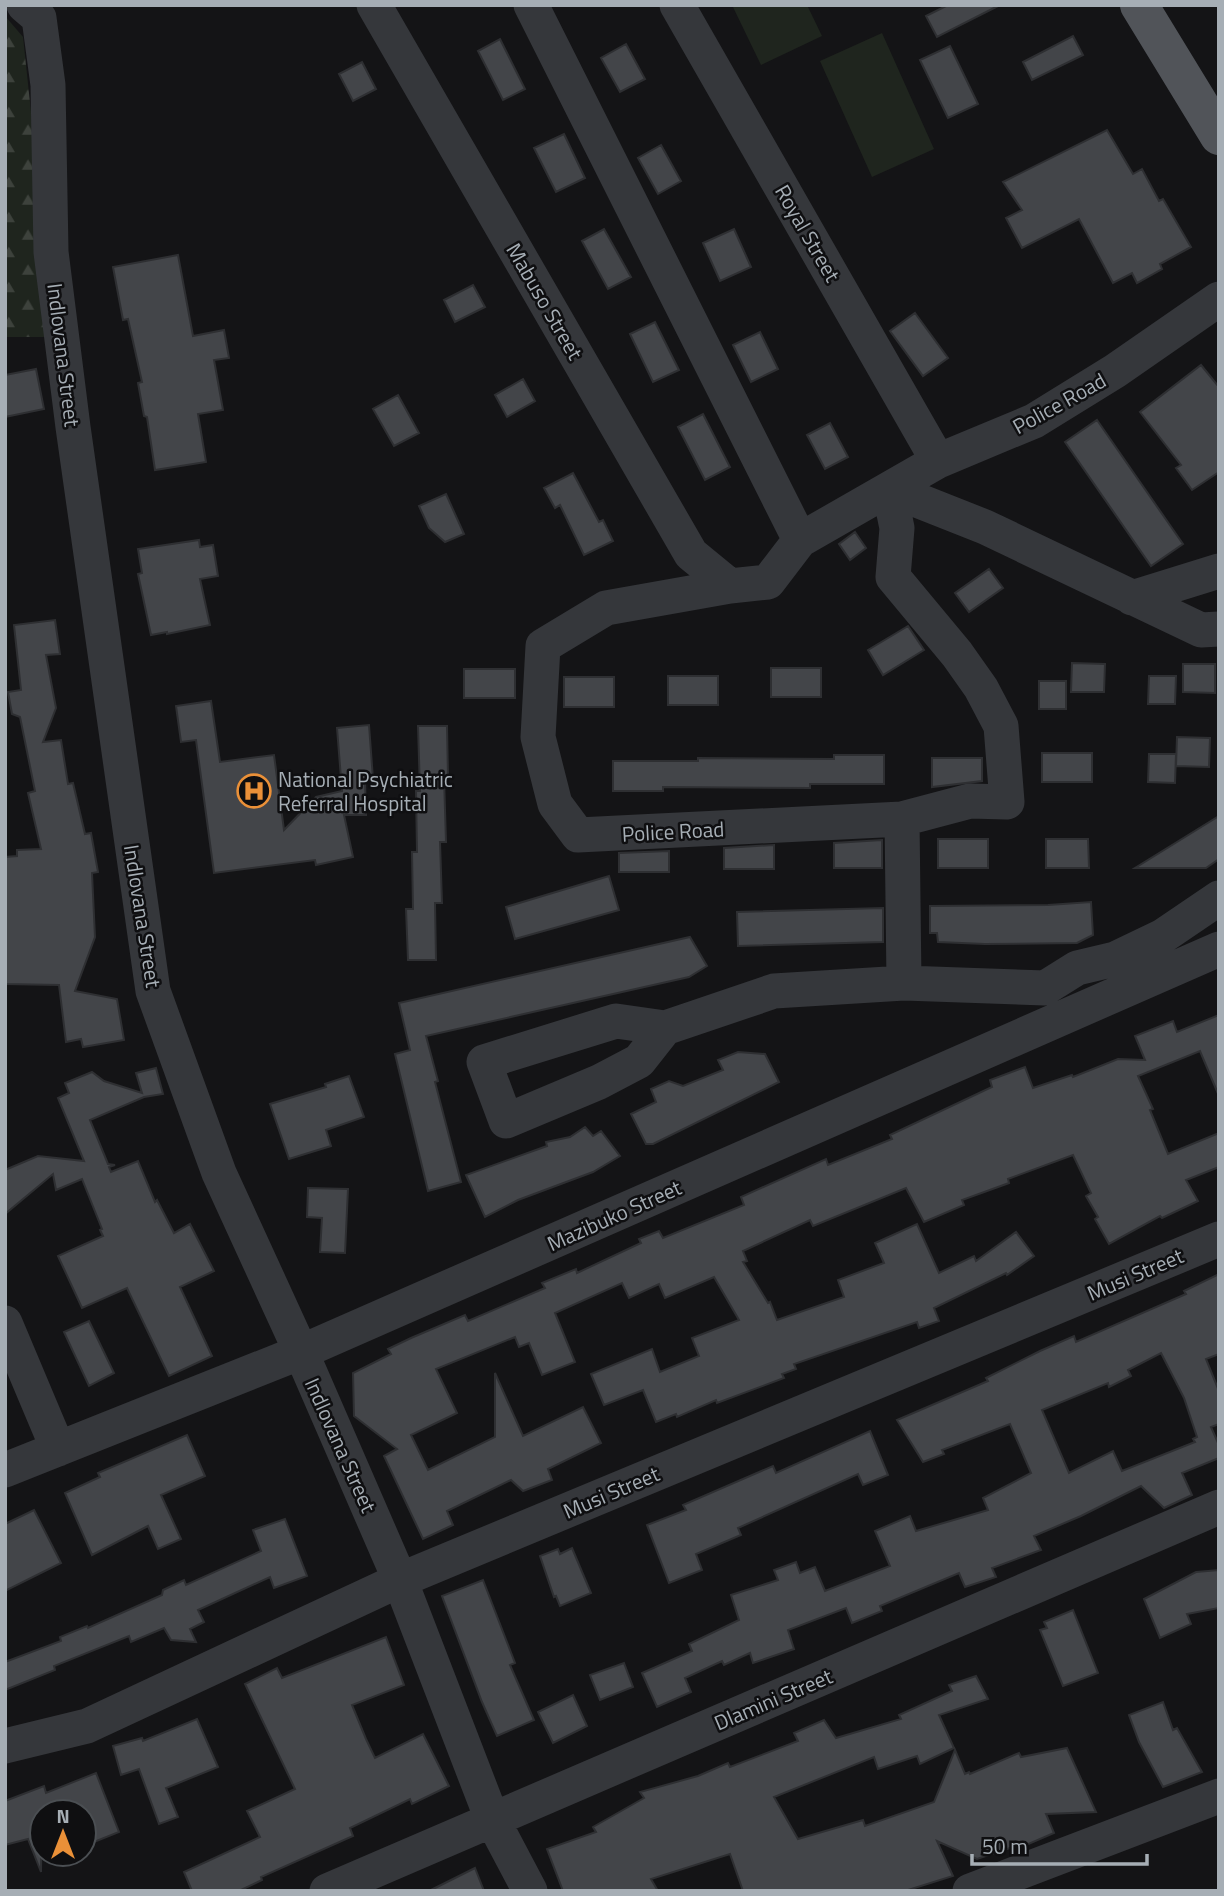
<svg xmlns="http://www.w3.org/2000/svg" width="1224" height="1896" font-family="'Titillium Web',sans-serif">
<defs>
<pattern id="forest-firs" width="22" height="20" patternUnits="userSpaceOnUse" patternTransform="scale(1.75)"><rect width="22" height="20" fill="#1f251e"/><path d="M5 1l3.5 6h-7zM16 11l3.5 6h-7z" fill="#3d423c"/></pattern>
</defs>
<rect width="100%" height="100%" fill="#141416"/>
<path fill="url(#forest-firs)" d="M5,16l18,21 10,94 14,206h-42z"/>
<path fill="#1f251e" d="M732,5h75l15,31 -61,29z
M882,33l52,116 -62,28 -52,-116z"/>
<path fill="#434549" stroke="#2e2f32" stroke-width="2" fill-rule="evenodd" d="M948,5h52l-63,32 -11,-21z
M1073,36l10,19 -51,25 -9,-18z
M500,39l25,50 -22,11 -25,-49z
M626,44l19,35 -25,13 -19,-34z
M950,46l28,58 -30,14 -28,-58z
M362,62l14,27 -23,12 -14,-27z
M1107,130l26,44 9,-5 17,32 4,-2 28,48 -31,17 2,5 -25,14 -5,-10 -19,10 -34,-64 -57,29 -16,-30 16,-8 -19,-28z
M564,134l21,44 -29,14 -22,-44z
M661,145l20,36 -23,13 -20,-36z
M604,229l27,48 -23,12 -26,-48z
M734,229l17,38 -31,14 -17,-38z
M178,255l15,81 31,-6 5,28 -15,2 9,50 -25,4 8,48 -51,8 -8,-53 -3,-1 -6,-33 4,-1 -14,-63 -5,1 -10,-53z
M473,285l12,22 -30,15 -11,-22z
M915,313l33,45 -25,18 -33,-45z
M655,322l24,48 -26,12 -23,-48z
M760,332l18,37 -27,13 -18,-37z
M1201,365l18,22v85l-27,18 -16,-22 5,-3 -41,-53z
M36,369l8,40 -39,8v-42z
M523,379l12,22 -28,16 -12,-22z
M398,395l21,38 -25,13 -21,-37z
M703,414l27,53 -25,13 -27,-53z
M1097,420l86,124 -32,22 -86,-124z
M830,423l18,34 -23,12 -18,-34z
M573,473l26,49 4,-2 10,21 -29,14 -24,-50 -5,3 -11,-20z
M446,494l18,40 -19,8 -16,-14 -10,-22z
M855,532l11,16 -16,12 -11,-16z
M199,540l1,7 13,-2 5,31 -18,3 10,46 -43,9v-2l-16,3 -13,-61 4,-1 -4,-24z
M989,569l14,19 -34,24 -14,-19z
M55,620l5,34 -14,1 10,53 -13,34 18,-2 7,44 5,-1 12,51 6,-1 7,39 -6,1 3,64 -20,54 42,8 7,41 -41,7 -2,-8 -15,3 -7,-57 -54,-1v-127l12,-1v-6l24,-1 -13,-56 7,-2 -15,-74 -8,-3 -4,-22 13,-2 -7,-65z
M908,626l16,24 -41,25 -15,-25z
M1072,663l33,1 -1,28h-33z
M1183,664h32v29l-32,-1z
M771,668h50v29h-50z
M464,669h51v29h-51z
M668,676h50v29h-50z
M1149,676h27l-1,28h-27z
M564,677h50v30h-50z
M1039,681h27v28h-27z
M211,701l9,61 54,-7 10,75 32,-33 26,-6 -5,-63 32,-3 4,54 -8,1 1,35h-22l9,42 -37,8 -1,-5 -101,13 -18,-133 -15,2 -5,-36z
M418,726h29l1,51h-4l2,65h-6l2,61h-7l1,57h-28l-2,-51h7l-1,-57h5l-1,-61h4z
M1177,737l33,1 -1,29 -33,-1z
M1042,753h50v29h-50z
M1149,754h27l-1,29 -27,-1z
M834,755h50v29h-74v4l-147,-1v4h-50v-30h85v-3l136,1z
M932,758h50v23l-50,6z
M1219,816v43l-13,9h-71z
M938,839h50v29h-50z
M1046,839h42l1,29h-43z
M882,840v28h-48v-25z
M774,845v24h-50v-21z
M669,851v21h-50v-19z
M609,876l10,34 -104,29 -9,-32z
M1091,902l2,33 -16,8 -92,1 -47,-2 -1,-9h-7v-27l118,-1z
M883,908v34l-145,4 -1,-34z
M690,937l17,29 -18,11 -263,59 12,45 -3,1 26,100 -33,9 -33,-137 15,-4 -11,-47z
M1219,1015v81l-19,-45 -62,25 15,33 -3,1 18,44 51,-21v34l-33,13 12,21 -36,17 -2,-2 -51,28 -14,-25 3,-2 -12,-21 5,-3 -18,-38 -65,24 1,4 -47,17 2,5 -40,17 -18,-34 -93,38 -3,-6 -67,31 4,10 -4,1 25,41 2,-1 7,18 67,-23 -6,-17 46,-17 -9,-20 42,-19 22,49 35,-17 2,5 40,-29 18,24 -27,19 -1,-2 -72,35 5,13 -20,7 -2,-6 -123,42 2,5 -14,5 2,4 -67,25 -1,-3 -39,17 -1,-3 -20,8 -13,-32 -39,15 -13,-31 61,-25 8,23 39,-16 -7,-18 47,-18 -25,-43 -49,21 -6,-14 -30,14 -7,-15 -67,30 20,49 -33,13 -13,-32 -10,4 -4,-10 -79,32 21,44 -46,22 17,35 67,-33v-64l28,63 60,-29 18,36 -53,26 4,11 -29,11 -12,-11 -64,31 6,14 -30,14 -39,-83 13,-7 -43,-33 -1,-43 38,-19 -3,-5 23,-11 54,-23 3,6 77,-33 -3,-5 34,-14 1,4 64,-30 -2,-4 20,-8 4,7 81,-33 -3,-8 85,-38 2,6 64,-26 -2,-4 102,-48 -2,-7 35,-13 8,21 39,-13 1,2 45,-18 27,1 -10,-24 38,-15 4,11z
M738,1052l27,2 14,28 -126,62h-7l-15,-30 25,-12 -5,-13 18,-8 14,5 40,-16 -5,-10z
M156,1068l7,26 -19,3 -54,23 18,44 7,1 -6,2 2,5 27,-11 17,41 2,-2 17,33 16,-9 24,47 -34,16 32,69 -43,20 -42,-88 -45,20 -24,-52 45,-20 -3,-6 2,-1 -20,-50 -26,11 -3,-16 -48,40v-44l33,-14 46,5 -26,-63 11,-5 -4,-10 27,-11 12,9 38,12 -6,-20z
M349,1076l15,41 -38,13 5,16 -42,13 -19,-55 56,-17 -1,-3z
M585,1127l8,9 8,-5 19,25 -27,16 -75,28 -33,17 -19,-42 81,-29 -1,-4 24,-5z
M308,1188l40,1 -3,64 -25,-1 2,-34 -15,-1z
M1219,1274v80l-13,5 13,32v33l-8,3 8,18v13l-37,15 10,22 -28,13 -23,-22 -60,30 -47,20 7,14 -49,18 4,9 -31,10 -6,-14 -79,33 2,5 -30,12 -6,-15 -58,22 6,19 -41,14 -3,-10 -26,12 -2,-4 -37,17 6,14 -34,15 -15,-34 50,-22 -3,-7 50,-24 -8,-25 47,-15 -4,-10 22,-8 4,11 15,-6 10,24 65,-25 -15,-35 35,-15 6,15 72,-21 -5,-12 48,-25 -21,-49 -68,26 2,4 -21,8 -26,-42 91,-39 -2,-3 54,-27 34,-15 2,6 110,-48 -2,-3zM1161,1353l23,45 13,39 -4,2 2,3 -73,29 -9,-20 -44,22 -27,-63 66,-27 1,4 22,-11 -3,-6z
M89,1321l25,52 -25,13 -25,-54z
M870,1431l18,44 -25,10 -5,-11 -120,54 3,7 -45,19 6,16 -33,13 -22,-58 39,-15 -3,-5 90,-39 3,7z
M187,1435l18,41 -44,19 20,44 -23,10 -10,-23 -56,29 -27,-62 35,-16 -2,-4z
M34,1510l27,53 -56,28v-67z
M285,1519l22,57 -33,12 -4,-11 -72,33 6,12 -14,7 6,13 -25,-2 -7,-12 -33,14 -2,-6 -75,30 1,4 -50,20v-28l56,-21 -1,-4 27,-11 1,2 74,-33 1,-5 21,-10 2,5 75,-34 -8,-21z
M572,1548l19,45 -31,13 -4,-10 -2,1 -14,-41 18,-7 2,5z
M1219,1570v38l-32,6 4,10 -31,14 -16,-39 52,-27z
M483,1580l32,83 -5,2 24,55 -37,16 -15,-34 -40,-106z
M1073,1610l25,63 -35,13 -23,-56 7,-2 -3,-6z
M386,1637l18,48 -52,20 14,34 9,19 48,-24 26,52 -37,18 -2,-5 -60,29 3,8 -92,41 1,3 -23,11h-47l-8,-19 76,-35 -13,-26 48,-22 -50,-105 32,-16 5,10z
M624,1663l9,24 -33,13 -10,-25z
M976,1676l12,23 -49,16 15,33 -34,16 -3,-8 -39,13 -4,-12 -100,40 24,42 65,-19 2,6 69,-24 21,-52 10,24 4,-2 1,2 49,-21 2,4 46,-9 29,64 -50,2 8,19 -37,16 -1,-3 -39,13 -40,-18 16,35 -48,15h-162l-13,-37 -79,25 7,12h-95l-16,-42 49,-17 -3,-5 51,-29 -4,-6 58,-16 30,-13 2,4 68,-26 -4,-8 30,-13 12,18 65,-19 -2,-4 53,-24 -3,-6z
M573,1695l14,31 -34,17 -15,-31z
M1163,1702l10,28 4,-2 25,44 -39,15 -24,-45 -10,-27z
M197,1719l21,48 -52,21 12,29 -19,7 -20,-55 -18,6 -8,-29 29,-8 1,3z
M96,1773l23,59 -35,14v-34h-42l-1,60 -13,-33 -23,6v-44l39,-15 2,7z
M475,1868l9,23h-55z"/>
<g fill="none" stroke-linecap="round" stroke-linejoin="round">
<path stroke="#35373b" stroke-width="35" d="M24,5l15,13 9,67 3,167 22,175 80,564 66,182 82,179 99,228 92,239 38,72
M374,5l317,549 39,32
M531,5l269,535
M677,5l261,456
M889,489l8,39 -4,49 64,77 24,34 20,38 6,76 -37,-1 -68,18 -324,16 -23,-31 -17,-67 5,-91 63,-38 124,-22 38,-4 32,-42 138,-79 96,-40 81,-50 104,-72
M889,489l96,38 216,103 18,-1
M1132,598l87,-27
M902,819l2,164
M665,1028l-26,33 -40,21 -93,39 -22,-59 132,-41 49,7 109,-37 130,-8 141,5 32,-20 38,-9 48,-23 56,-38
M5,1323l53,126
M5,1470l296,-118 918,-403
M5,1746l82,-20 313,-146 819,-341
M327,1891l892,-384
M970,1891l249,-95"/>
<path stroke="#515459" stroke-width="38" d="M1139,5l80,131"/>
</g>
<defs>
<symbol id="hospital-ring" viewBox="-11 -11 22 22"><circle r="9.5" fill="#0f0f11" stroke="#ea9038" stroke-width="1.5"/><path d="M-5-5h3v3.5h4V-5h3V5h-3V1.5h-4V5h-3Z" fill="#ea9038"/></symbol>
</defs>
<g fill-rule="evenodd">
<use href="#hospital-ring" x="235" y="772" width="38" height="38"/>
</g>
<g text-anchor="middle" dominant-baseline="central" stroke-width="5" stroke-linejoin="round" paint-order="stroke">
<g font-size="21" fill="#a6aeb5" stroke="#0f0f11">
<text transform="translate(808 233) rotate(60)">Royal Street</text>
<text transform="translate(545 301) rotate(60)">Mabuso Street</text>
<text transform="translate(64 355) rotate(83)">Indlovana Street</text>
<text transform="translate(1059 403) rotate(-29)">Police Road</text>
<text transform="translate(673 831) rotate(-3)">Police Road</text>
<text transform="translate(143 916) rotate(81)">Indlovana Street</text>
<text transform="translate(614 1215) rotate(-24)">Mazibuko Street</text>
<text transform="translate(1135 1274) rotate(-23)">Musi Street</text>
<text transform="translate(341 1445) rotate(66)">Indlovana Street</text>
<text transform="translate(611 1492) rotate(-23)">Musi Street</text>
<text transform="translate(773 1699) rotate(-23)">Dlamini Street</text>
</g>
<g font-size="21" fill="#a6aeb5" stroke="#0f0f11" text-anchor="start">
<text x="278" y="779">National Psychiatric<tspan x="278" dy="24">Referral Hospital</tspan></text>
</g>
</g>
<rect width="1224" height="1896" fill="none" stroke="#a6aeb5" stroke-width="14"/>
<g transform="translate(63 1833)"><circle r="33" fill="#0f0f11" stroke="#4b4f53" stroke-width="2"/>
<path d="M0-5L12 26L0 18L-12 26Z" fill="#ea9038"/>
<text y="-10" font-size="19" font-weight="bold" text-anchor="middle" fill="#a6aeb5">N</text>
</g>
<path d="M972 1854v10h175v-10" fill="none" stroke="#a6aeb5" stroke-width="3.5"/>
<text x="982" y="1854" font-size="21" fill="#a6aeb5" stroke="#0f0f11" stroke-width="5" paint-order="stroke">50 m</text>
</svg>
